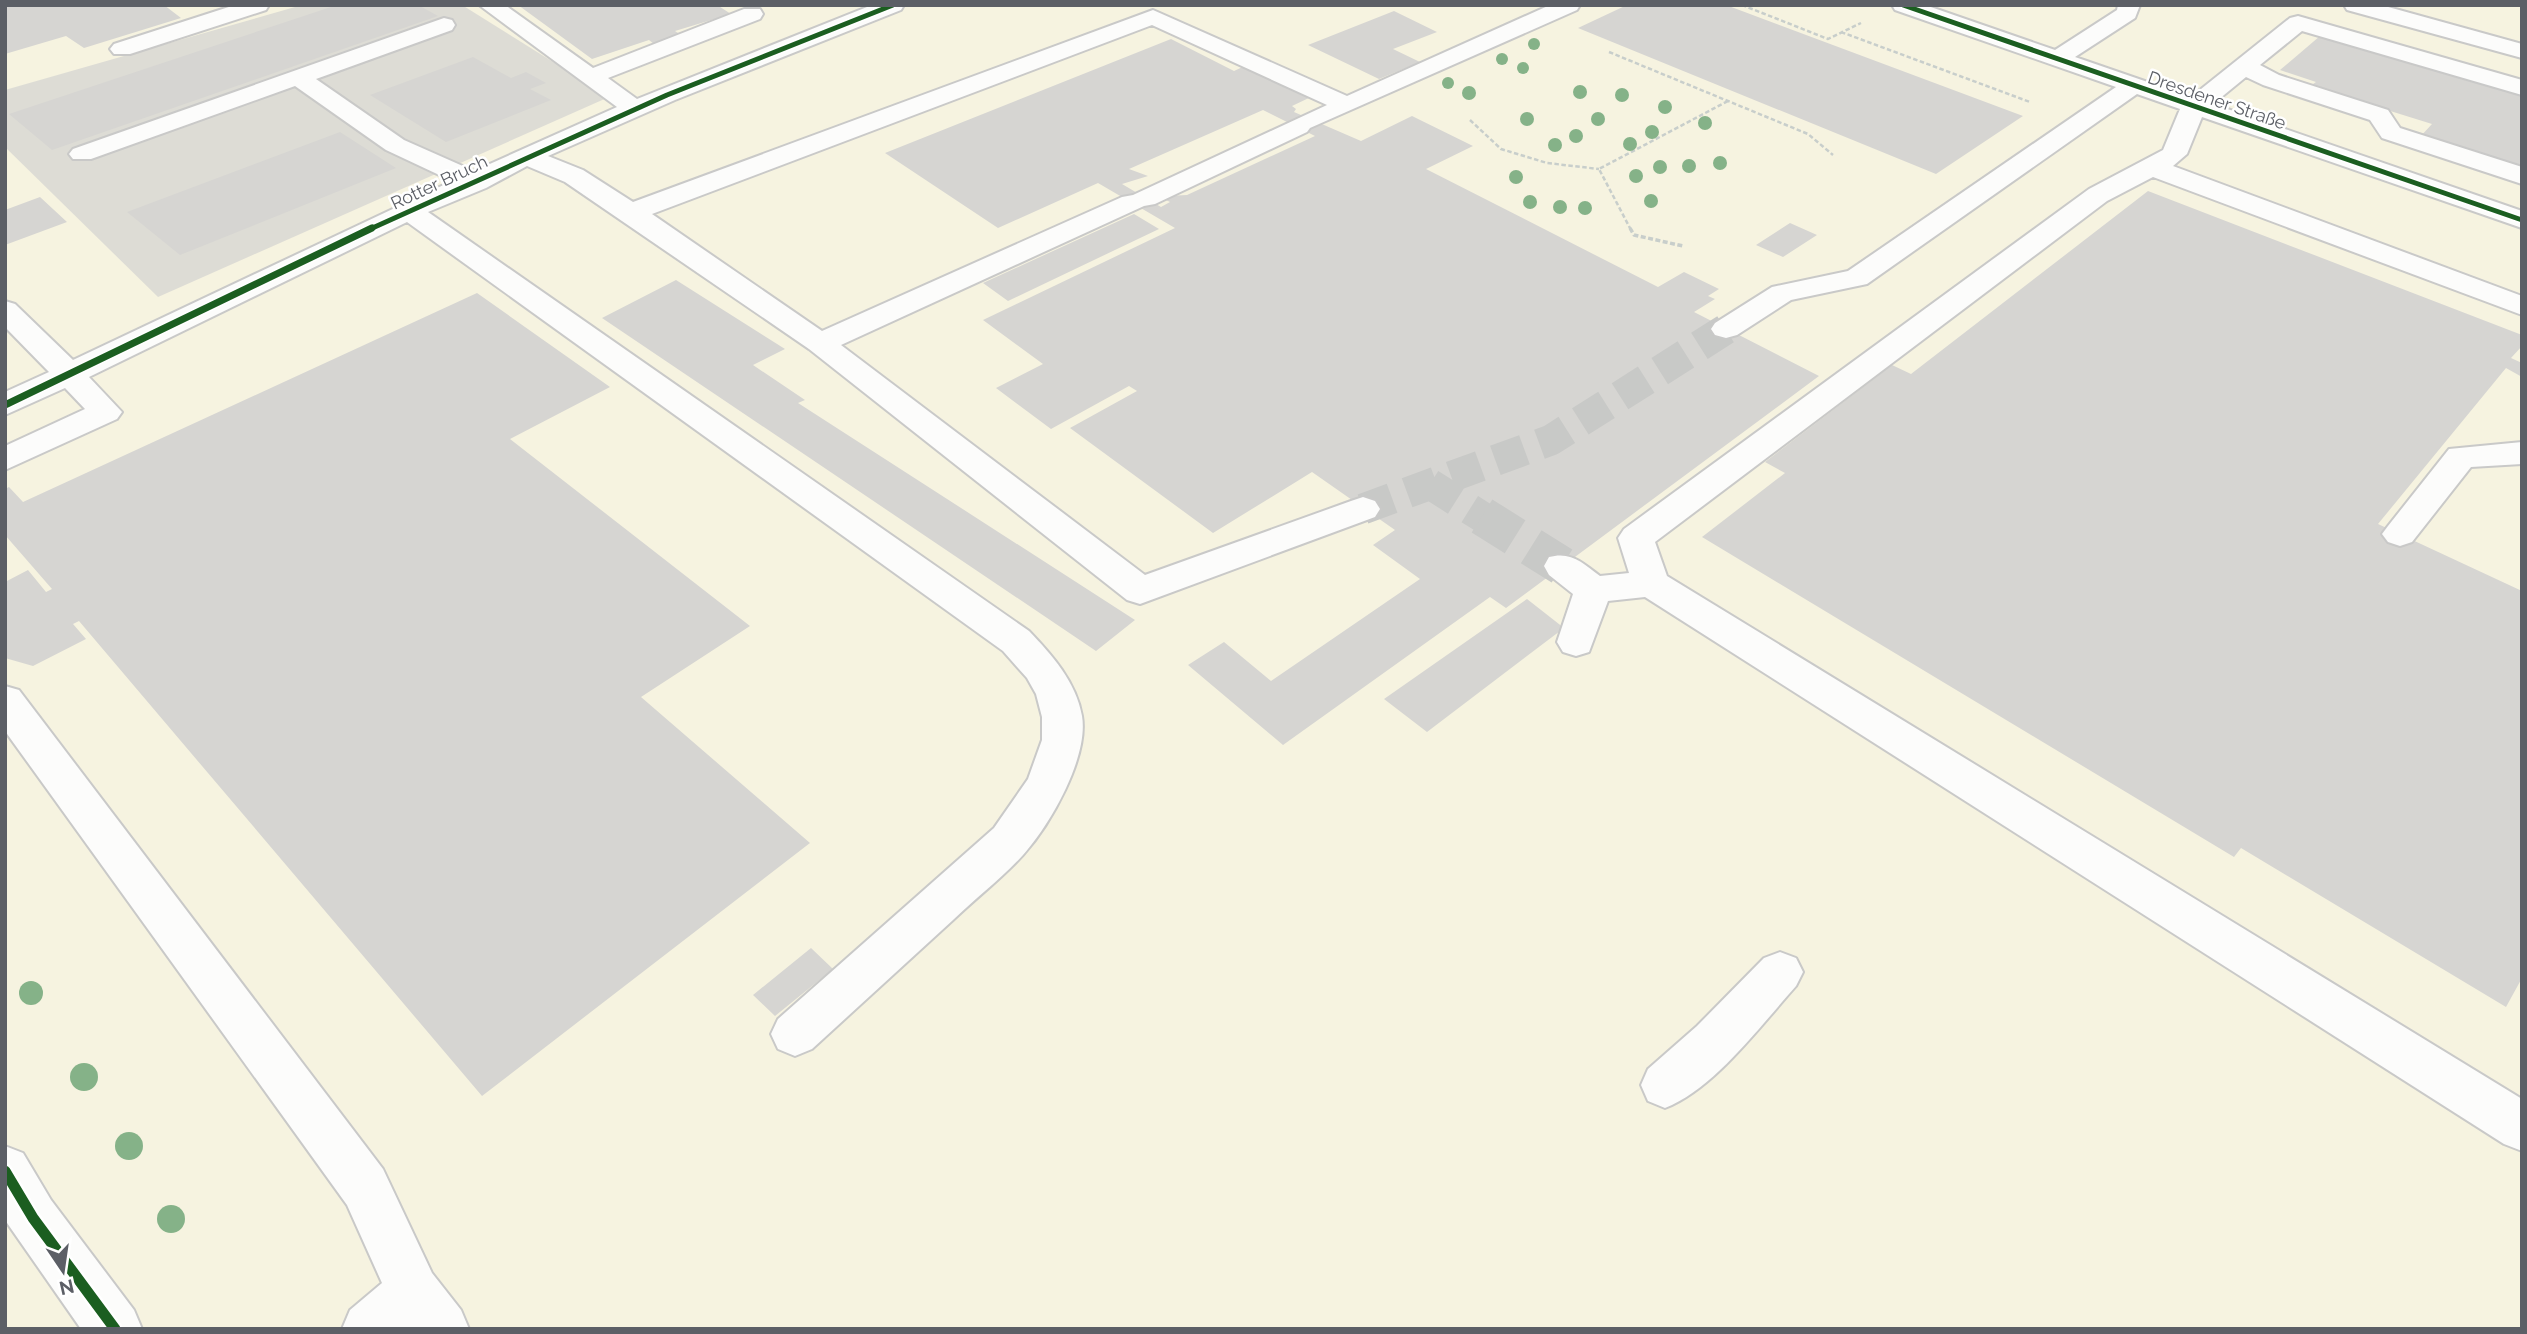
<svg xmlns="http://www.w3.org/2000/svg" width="2527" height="1334" font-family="Raleway,sans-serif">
<rect width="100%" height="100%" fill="#ecece7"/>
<path fill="#f6f3e0" d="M5,5h2517v1324h-2517z"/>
<path fill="#dddcd5" d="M302,5h160l147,92 -451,200 -153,-150v-57z"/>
<path fill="#d6d5d2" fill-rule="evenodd" d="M5,5h159l17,13 -97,30 -18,-12 -61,18z
M337,5h81l20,11 -386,134 -43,-36z
M518,5h199l14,9 -56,17 6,4 -27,9 -5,-4 -57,19z
M1627,5h99l297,111 -87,58 -358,-146z
M1394,11l43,21 -44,17 27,13 -41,17 -71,-34z
M2320,36l202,60v75l-103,-33 13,-14 -122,-38 6,-4 -36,-12z
M1171,39l63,32 15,-7 64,32 -21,10 4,3 -2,3 67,29 51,-25 61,30 -47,23 232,118 26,-15 35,17 -11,7 7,3 -21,13 125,64 -313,232 -16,-11 -207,148 -95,-80 36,-23 47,39 149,-102 -47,-34 22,-15 -83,-58 -99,61 -143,-105 67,-37 -8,-5 -78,43 -55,-41 47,-24 -60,-44 192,-92 -77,-45 -100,45 -113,-75zM1263,110l52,26 -128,59 -20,1 -1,4 4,2 -9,5 -39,-23 26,-8 -19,-7z
M473,57l38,21 15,-6 20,11 -16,6 21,11 -105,42 -76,-47z
M340,132l56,36 -216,87 -53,-43z
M2148,191l374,144v11l-11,12 11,5v14l-16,-9 -128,156 144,67v387l-16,29 -265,-159 -7,9 -532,-320 83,-64 -20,-11 127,-97 19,9z
M40,197l27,25 -62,23v-35z
M1134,214l25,15 -151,72 -25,-18z
M1790,223l27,12 -34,22 -27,-12z
M676,280l109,69 -32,16 52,35 -7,3 337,217 -39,31 -494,-333z
M477,293l133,94 -100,52 240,187 -109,71 169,146 -328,253 -403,-475 -6,3 13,15 -53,27 -28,-8v-76l23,-12 18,22 6,-3 -47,-54v-46l4,-2 14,15z
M1527,599l37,29 -137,104 -43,-33z
M811,948l22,21 -58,47 -22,-21z"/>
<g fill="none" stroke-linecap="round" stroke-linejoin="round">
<path stroke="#c8c9c7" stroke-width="31" stroke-dasharray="31 16" stroke-linecap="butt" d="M1430,484l54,34
M1363,509l188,-69 175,-111"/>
<path stroke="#c8c9c7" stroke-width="39" stroke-dasharray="39 19" stroke-linecap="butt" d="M1482,516l80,50"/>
<defs>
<path id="minor" d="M235,5h34l-3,5 -136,44h-16l-4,-5 4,-5z
M479,5h26l88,63 151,-59h16l3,5 -3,5 -152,59 29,21 235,-94h32l-3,5 -226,90 -127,56 35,14 50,32 520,-192 194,86 203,-91h30l-3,5 -267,118 -3,4 -152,72 -11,2 -303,139 304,230 206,-74 12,-4 12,4 5,8 -5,8 -235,87 -13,-4 -318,-251 -244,-167 -38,-16 -41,22 -58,24 601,419c23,24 47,51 53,85 7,41 -32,109 -59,139 -21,23 -47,43 -70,65 -47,43 -94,86 -141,129l-17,7 -17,-7 -7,-15 7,-15 216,-191 34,-49 14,-39v-23l-6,-23 -9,-16 -24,-27 -596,-429 -318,155 33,35 -5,7 -112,51v-24l80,-37 -20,-21 -60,27v-23l44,-20 -44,-45v-26l10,3 58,56 379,-179 -66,-31 -91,-64 -204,73h-18l-4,-5 4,-5 371,-131 8,2 3,5 -3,5 -136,49 88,61 70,31 143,-64zM1152,25l175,80 -194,90 -11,2 -300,134 -170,-117z
M1892,5h33l130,45 62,-40 1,-5h22l-5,13 -60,39 116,40 99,-79 8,-2 224,64v15l-220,-64 -42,34 19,10 109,35 12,18 122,39v17l-140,-46 -12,-18 -107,-35 -17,-8 -33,27 309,107v17l-320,-111 -15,37 -14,12 349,130v19l-369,-138 -46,24 -452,341 12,34 855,523v52l-18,-7 -859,-547 -37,4 -19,51 -13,4 -13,-4 -6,-10 16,-48 -24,-19 -5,-9 5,-9c22,-6 34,6 51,19l29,-3 -11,-35 6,-9 465,-340 74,-39 17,-41 -43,-15 -270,190 -76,16 -54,35 -11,3 -11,-3 -4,-6 4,-6 57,-36 76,-16 268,-184 -221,-77z
M2344,5h37l141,39v14l-175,-48z
M2522,442v22l-51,3 -59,75 -12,4 -12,-4 -6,-8 6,-8 61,-77z
M5,686l14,4 364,479 49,104 29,37 8,19h-127l8,-19 32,-27 -35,-78 -342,-474z
M1780,952l16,6 7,14 -7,14c-35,39 -82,103 -131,122l-17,-7 -7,-16 7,-16 49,-43 67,-68z
M5,1146l18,7 28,47 83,110 8,19h-61l-76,-109z"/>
</defs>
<use href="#minor" stroke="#c9c9c8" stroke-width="4"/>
<path stroke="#c8cecb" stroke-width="2.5" stroke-dasharray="4.5 2.5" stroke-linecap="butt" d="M1742,5l86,34 33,-16
M1841,32l189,70
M1609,52l199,82 25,21
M1470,120l31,29 46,14 52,6
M1631,230l-32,-61 129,-68"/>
<path stroke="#c8cecb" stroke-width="3.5" stroke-dasharray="5 2.5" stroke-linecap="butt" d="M1630,228l4,7 49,11"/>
<use href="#minor" fill="#fcfcfb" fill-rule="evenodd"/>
<defs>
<path id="cycleway-far2" d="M1903,5l619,215
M368,230l299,-135 226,-90"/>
<path id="cycleway-far1" d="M5,405l367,-177"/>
<path id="cycleway" d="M5,1171l28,47 82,111"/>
</defs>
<use href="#cycleway-far2" stroke="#fff" stroke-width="8"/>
<use href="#cycleway-far1" stroke="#fff" stroke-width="10"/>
<use href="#cycleway" stroke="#fff" stroke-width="16"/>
<use href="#cycleway-far2" stroke="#1b5e20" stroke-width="5"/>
<use href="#cycleway-far1" stroke="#1b5e20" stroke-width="7"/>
<use href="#cycleway" stroke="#1b5e20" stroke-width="11"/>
</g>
<g fill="#85b288">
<circle cx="1534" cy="44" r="6"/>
<circle cx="1502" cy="59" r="6"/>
<circle cx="1523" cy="68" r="6"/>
<circle cx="1448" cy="83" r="6"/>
<circle cx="1580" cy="92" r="7"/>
<circle cx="1469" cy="93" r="7"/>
<circle cx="1622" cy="95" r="7"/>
<circle cx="1665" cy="107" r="7"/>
<circle cx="1527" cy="119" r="7"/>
<circle cx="1598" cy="119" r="7"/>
<circle cx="1705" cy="123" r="7"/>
<circle cx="1652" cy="132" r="7"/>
<circle cx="1576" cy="136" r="7"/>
<circle cx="1630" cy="144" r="7"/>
<circle cx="1555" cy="145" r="7"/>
<circle cx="1720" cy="163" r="7"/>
<circle cx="1689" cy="166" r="7"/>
<circle cx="1660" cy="167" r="7"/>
<circle cx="1636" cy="176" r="7"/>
<circle cx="1516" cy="177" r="7"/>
<circle cx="1651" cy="201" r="7"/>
<circle cx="1530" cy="202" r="7"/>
<circle cx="1560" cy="207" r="7"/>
<circle cx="1585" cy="208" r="7"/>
<circle cx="31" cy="993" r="12"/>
<circle cx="84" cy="1077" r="14"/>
<circle cx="129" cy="1146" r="14"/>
<circle cx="171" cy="1219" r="14"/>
</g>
<g text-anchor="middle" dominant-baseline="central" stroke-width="5" stroke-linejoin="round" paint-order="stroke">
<g font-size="18" fill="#5c5f66" stroke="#fff">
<text transform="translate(2217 100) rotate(19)">Dresdener Straße</text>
<text transform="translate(439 182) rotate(-25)">Rotter Bruch</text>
</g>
</g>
<rect width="2527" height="1334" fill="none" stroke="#5c5f66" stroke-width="14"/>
<g transform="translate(63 1271) rotate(167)" stroke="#ffffff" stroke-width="5" paint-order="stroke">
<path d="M0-5L12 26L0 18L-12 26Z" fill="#5c5f66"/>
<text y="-10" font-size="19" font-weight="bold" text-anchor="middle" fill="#5c5f66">N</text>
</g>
</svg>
